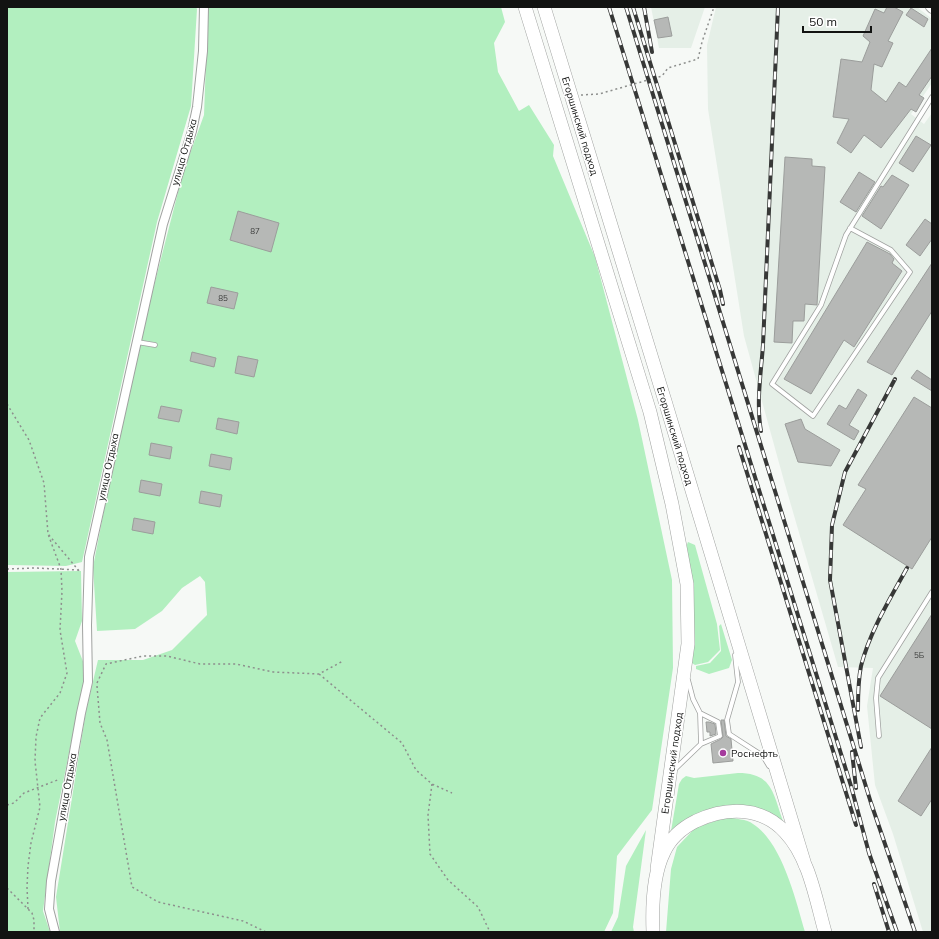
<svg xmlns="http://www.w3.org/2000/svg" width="939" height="939" font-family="Mulish,sans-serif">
<rect width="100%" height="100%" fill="#f6f9f6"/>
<path fill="#e5efe7" d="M651,7h54l-14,41h-32z
M716,7h201l15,12v64l-21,31 13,10 8,-11v819h-9l-30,-98 -18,-49 -8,-79 6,-38 -35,-1 -54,-186 -40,-145 -36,-227 -1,-64z"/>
<path fill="#b2efbf" d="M7,7h189l1,2 -6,97 -34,116 -75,340 -16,4 -59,-1z
M208,7h293l4,15 -11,21 4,29 21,39 10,-6 25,40 -1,11 42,101 43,163 34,160 1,88 -21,142 -35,46 -4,57 -9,19h-544l-4,-35 30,-186 12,-51h45l29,-10 35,-35 -2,-33 -5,-6 -18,12 -20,23 -27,18 -38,2 -4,-64 21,-108 26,-119 43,-167 21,-58z
M688,542l7,3 22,79 3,26 -12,12 -13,3 -3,-2c5,-33 -3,-80 -7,-113z
M81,571l1,50 -7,20 11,28 -31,153 -12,89 7,21h-43v-360z
M721,624l11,36 -3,8 -20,6 -13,-5v-3l14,-3 11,-12 -2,-25z
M738,773c35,0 35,21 45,48l-15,-8 -13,-5 -84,23 8,-47 3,-5 4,-3 8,2z
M727,817c8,2 20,2 26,7 29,18 43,77 52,108h-139l5,-63 6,-22 18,-19z
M646,830l-13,97 1,5h-23l7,-15 8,-51z"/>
<path fill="#b6b8b6" stroke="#9b9d9b" d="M887,7h7l9,5 -15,29 5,2 -11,24 -8,-3 -3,26 15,12 13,-20 7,5 26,-39v28l-13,19 5,3 -8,14 -5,-3 -30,39 -17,-13 -13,18 -14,-10 12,-24 -16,-2 8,-58 21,3 8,-20 -7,-6 12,-27 9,4z
M911,8l17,11 -4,8 -18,-12z
M668,17l4,19 -14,2 -4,-18z
M916,136l15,9 -18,27 -14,-9z
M785,157l27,2v7l13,1 -8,138 -12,-1 -1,17h-11l-1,22 -18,-1z
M859,172l16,10 -19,30 -16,-10z
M892,175l17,10 -28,44 -19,-13 19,-30 2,1z
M238,211l41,12 -8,29 -41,-12z
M925,219l7,5v15l-12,17 -14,-11z
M867,242l23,12 4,5 -2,4 10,8 -48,76 -10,-7 -33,54 -27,-15z
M932,263v48l-40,64 -25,-13z
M211,287l27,6 -4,16 -27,-6z
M192,352l24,6 -2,9 -24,-6z
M238,356l20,4 -4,17 -19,-4z
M917,370l15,10v11l-21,-13z
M858,389l9,6 -18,30 10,6 -5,9 -27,-16 12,-19 7,4z
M914,397l18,11v129l-20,32 -69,-44 23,-36 -8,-4z
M161,406l21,4 -3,12 -21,-4z
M218,418l21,4 -2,12 -21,-5z
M801,419l4,10 35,21 -9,16 -33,-4 -13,-38z
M151,443l21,4 -2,12 -21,-4z
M211,454l21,4 -2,12 -21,-4z
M141,480l21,4 -2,12 -21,-4z
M201,491l21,4 -2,12 -21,-4z
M134,518l21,4 -2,12 -21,-4z
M932,614v115l-52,-33z
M721,720h3l2,16 5,3 2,22 -20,2 -2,-19 10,-5 2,-2z
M706,722h3l6,2 1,10 -6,2v-4h-3z
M932,747v52l-11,17 -23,-15z"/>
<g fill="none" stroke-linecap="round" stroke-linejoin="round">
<defs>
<path id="lane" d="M850,228l41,22 19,22 -97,144 -41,-32 49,-79 25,-70 86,-138
M137,342l18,3
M735,655l3,27 -11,38 2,14 34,22 6,10
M700,713l1,31
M879,736l-3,-38 2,-20 54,-86
M674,770l27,-26 19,-8 -2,-14 -18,-9 -7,-14 -5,-19"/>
<path id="street" d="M930,7l2,2
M55,932l-6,-23 2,-28 30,-168 7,-31 -1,-57 2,-68 74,-333 29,-93 5,-24 6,-56 1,-44"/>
<path id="primary" d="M525,7l125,405 22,92 15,80 1,60 -31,225
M544,7l121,394 140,464
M653,932c-1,-25 0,-58 11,-80 7,-15 18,-24 32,-31 30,-14 65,-15 89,11 24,25 31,68 40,100"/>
</defs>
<use href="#lane" stroke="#a0a2a0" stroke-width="5.5"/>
<use href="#street" stroke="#a0a2a0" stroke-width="10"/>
<use href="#primary" stroke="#a0a2a0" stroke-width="14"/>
<path stroke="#8d8f8d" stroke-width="1.5" stroke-dasharray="2 3" stroke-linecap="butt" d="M581,95l18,-1 63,-18 6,-8 30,-9 4,-17 12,-35
M7,404l22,36 15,43 4,51 32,38
M7,569l28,-1 44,2
M319,674l83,69 14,27 16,14 20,9
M97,683l9,-19 37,-8h24l33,8h36l37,8 46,2 24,-13
M97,686l3,37 7,17 25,147 26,15 85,19 23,11
M432,784l-4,31 2,39 18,26 30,27 12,25
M7,805l7,-2 10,-10 36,-14
M7,888l25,25 2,7v12
M28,909l-1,-22 1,-21 3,-23 9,-36 -5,-46 1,-24 4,-19 20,-25 7,-20 -7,-43 2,-39 -1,-22 -13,-35"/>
<use href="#lane" stroke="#fff" stroke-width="4"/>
<use href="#street" stroke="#fff" stroke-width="8"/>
<use href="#primary" stroke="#fff" stroke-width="13"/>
<defs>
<path id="rail" d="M609,7l242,779 18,67 28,79
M626,7l245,796 44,129
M633,7l87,283 3,14
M644,7l8,45
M761,431c-5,-28 0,-58 2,-86l15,-338
M739,447l117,378
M858,710c0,-15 0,-29 3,-44 9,-35 29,-67 46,-98
M861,747l-31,-167 2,-55 13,-53 50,-93
M852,752l4,36
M874,884l15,48"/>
</defs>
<use href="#rail" stroke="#373837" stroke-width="4"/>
<use href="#rail" stroke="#fff" stroke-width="2.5" stroke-dasharray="8" stroke-linecap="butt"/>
</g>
<circle fill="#a53b9d" stroke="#fff" stroke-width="1.5" cx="723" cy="753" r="4"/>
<g text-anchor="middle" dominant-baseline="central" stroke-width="3" stroke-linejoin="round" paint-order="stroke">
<g font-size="8" fill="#3b3c3b">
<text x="255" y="231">87</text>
<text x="223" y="298">85</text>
<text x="919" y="655">5Б</text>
</g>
<g font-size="10" fill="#121312" stroke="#fff">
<text transform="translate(580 126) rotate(73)">Егоршинский подход</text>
<text transform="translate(184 152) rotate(-74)">улица Отдыха</text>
<text transform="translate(675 436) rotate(73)">Егоршинский подход</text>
<text transform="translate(108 467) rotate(-78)">улица Отдыха</text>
<text transform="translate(672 763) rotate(-82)">Егоршинский подход</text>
<text transform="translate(67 787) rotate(-80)">улица Отдыха</text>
</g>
<g font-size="10" fill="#121312" stroke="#fff" text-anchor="start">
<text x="731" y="753">Роснефть</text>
</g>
</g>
<rect width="939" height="939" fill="none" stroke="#121312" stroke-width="16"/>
<path d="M803 26v6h68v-6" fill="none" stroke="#121312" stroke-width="2"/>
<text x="809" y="26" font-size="12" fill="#121312" stroke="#ffffff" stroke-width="3" paint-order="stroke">50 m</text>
</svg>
